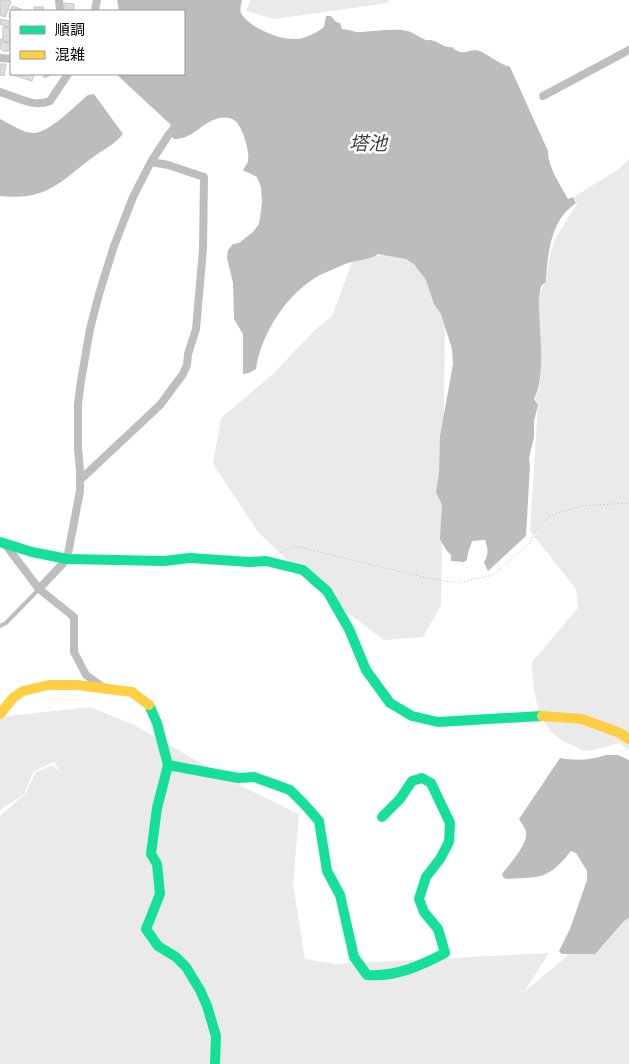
<svg xmlns="http://www.w3.org/2000/svg" width="629" height="1064" font-family="'Noto Sans','Noto Sans JP',sans-serif">
<rect width="100%" height="100%" fill="#fff"/>
<path fill="#eaeaea" d="M251,0h138l-1,3 -114,16 -28,-8z
M629,159v591l-9,-7c-9,2 -26,8 -35,8 -4,-1 -10,-5 -14,-6 -34,-14 -38,-51 -39,-83l46,-54 -2,-19 -46,-58 8,-126 -3,-6c16,-30 -9,-98 12,-118 0,-36 12,-48 30,-77l-3,-7 45,-28z
M408,254l29,28 8,44 -4,279 -18,32 -39,3 -63,-47 -63,-61 -45,-68 8,-46 52,-44 41,-43 18,-15 22,-59z
M90,707l44,18 107,61 58,28 -6,70 12,75 31,5 213,-11 -25,39 89,-74 16,-2v148h-629v-248l25,-22 11,-22 17,-7 8,8 -7,-11 -20,9 -10,23 -24,16v-93z"/>
<path fill="#bcbcbc" d="M117,0h125c-1,5 -3,11 0,15 11,15 44,28 61,23 7,-2 16,-7 21,-11l2,-11h5l5,6 4,1 2,6c6,0 14,4 19,3 11,-1 37,-4 47,-1 6,2 12,7 18,9 5,1 3,-1 8,1 6,2 11,7 18,6 13,12 17,-1 30,5 10,5 16,11 28,15l38,84c0,17 12,33 20,48l5,-2 3,6c-4,3 -9,7 -12,11 -14,17 -17,45 -18,68l-5,4 -2,11c-1,28 8,78 -5,102l4,6 -4,16v16l-5,21 1,8 -4,70 -38,35 -4,-9c5,-8 4,-13 1,-22l-13,1 -4,12 -1,7 -3,2 -13,-1v-6l-5,-5 -6,-11 2,-34 -6,-13 3,-19 1,-37 13,-72 -1,-15 -11,-35 -7,-10 -8,-24 -12,-16 -8,-5 -28,-5c-7,6 -23,6 -33,10 -8,4 -17,7 -25,11 -32,17 -59,58 -64,94l-7,4 -6,1v-40l-9,-15 -1,-36 -6,-25 1,-8 5,-6 6,-1 14,-11 6,-8 3,-21 -1,-16 -4,-10 -14,-7c2,-4 5,-6 5,-10 2,-9 -6,-35 -14,-40 -4,-3 -10,-3 -15,-2 -17,4 -27,22 -45,21l-7,-8 4,-6 -55,-51h68v-63h-65z
M94,94l29,40c-8,10 -17,14 -27,21 -36,26 -47,46 -96,41v-77c9,4 23,14 33,14 15,1 43,-28 55,-38z
M606,755h12l11,5v158l-5,3 -29,33h-33l-3,-3 11,-22 17,-49v-9l-11,-18 -5,-2c-23,29 -30,26 -65,28l-3,-2 -1,-3c7,-9 26,-30 24,-41 0,-5 -5,-10 -7,-14l41,-61c15,3 32,2 46,-3z"/>
<path fill="#ddd" stroke="#c5c5c5" d="M0,0h9l2,2 -6,15 -5,-2z
M64,3l10,1v7h-10z
M12,6l9,3 -1,2h-9v7l-2,-1z
M34,7h9l1,4h-10z
M0,19l9,2 -1,6 -8,-3z
M3,27l8,1v14l-8,-1z
M0,39l3,1v2l8,1v8h-8l-3,-3z
M0,64h6l-2,12 -4,-1z
M11,68v6h23l-2,7 -22,-7z
M43,74h10l-9,4z"/>
<g fill="none" stroke-linecap="round" stroke-linejoin="round">
<path stroke="#b8b8b8" stroke-width="1" stroke-dasharray="1 2.5" stroke-linecap="butt" d="M278,554l16,-8 129,31 34,6 36,-8 37,-32 4,-11 15,-16 32,-10 48,-3"/>
<path stroke="#bebebe" stroke-width="4" d="M0,626l6,-3 33,-34"/>
<path stroke="#bebebe" stroke-width="8" d="M59,0l1,11
M95,11l2,-11
M0,58l11,1
M0,92c18,5 32,16 50,9l18,-27
M543,96l86,-46
M80,480l80,-75 23,-31 4,-9 1,-11 8,-25 7,-80 1,-72 -36,-12 -17,-3
M5,544l34,45 35,28v35l12,23 18,13
M39,589l28,-30 13,-68v-20l-2,-23v-44l3,-23 9,-52 9,-35 15,-48 19,-49 18,-35 18,-28"/>
<path stroke="#16e098" stroke-width="10" d="M0,542l32,10 35,7 97,2 26,-3 60,4 16,-1 37,9 24,21 22,38 17,41 24,33 22,13 26,6 104,-6
M149,705l8,18 11,42 -11,43 -6,46 6,10 3,30 -14,35 12,17 18,11 10,10 14,23 7,16 9,30 -1,28
M168,765l70,13 16,-1 36,13 15,15 14,16 8,50 13,24 14,62 13,18c29,2 53,-9 78,-22l-7,-24 -14,-17 -5,-13 7,-22 14,-18 9,-17 1,-19 -19,-40 -9,-5 -10,3 -12,18 -18,18"/>
<path stroke="#ffcf43" stroke-width="10" d="M0,714l13,-16 10,-7 26,-6h28l55,7 17,13
M542,716l40,3 38,14 9,6"/>
</g>
<g text-anchor="middle" dominant-baseline="central" stroke-width="5" stroke-linejoin="round" paint-order="stroke">
<g font-size="19" font-style="italic" fill="#414141" stroke="#fff">
<text x="368" y="143">塔池</text>
</g>
</g>
<rect x="10" y="10" width="175" height="65" fill="#ffffff" stroke="#999999"/>
<rect x="20" y="26" width="25" height="8" fill="#16e098" stroke="#999999"/>
<text x="55" y="35" font-size="15" fill="#000000">順調</text>
<rect x="20" y="51" width="25" height="8" fill="#ffcf43" stroke="#999999"/>
<text x="55" y="60" font-size="15" fill="#000000">混雑</text>
</svg>
